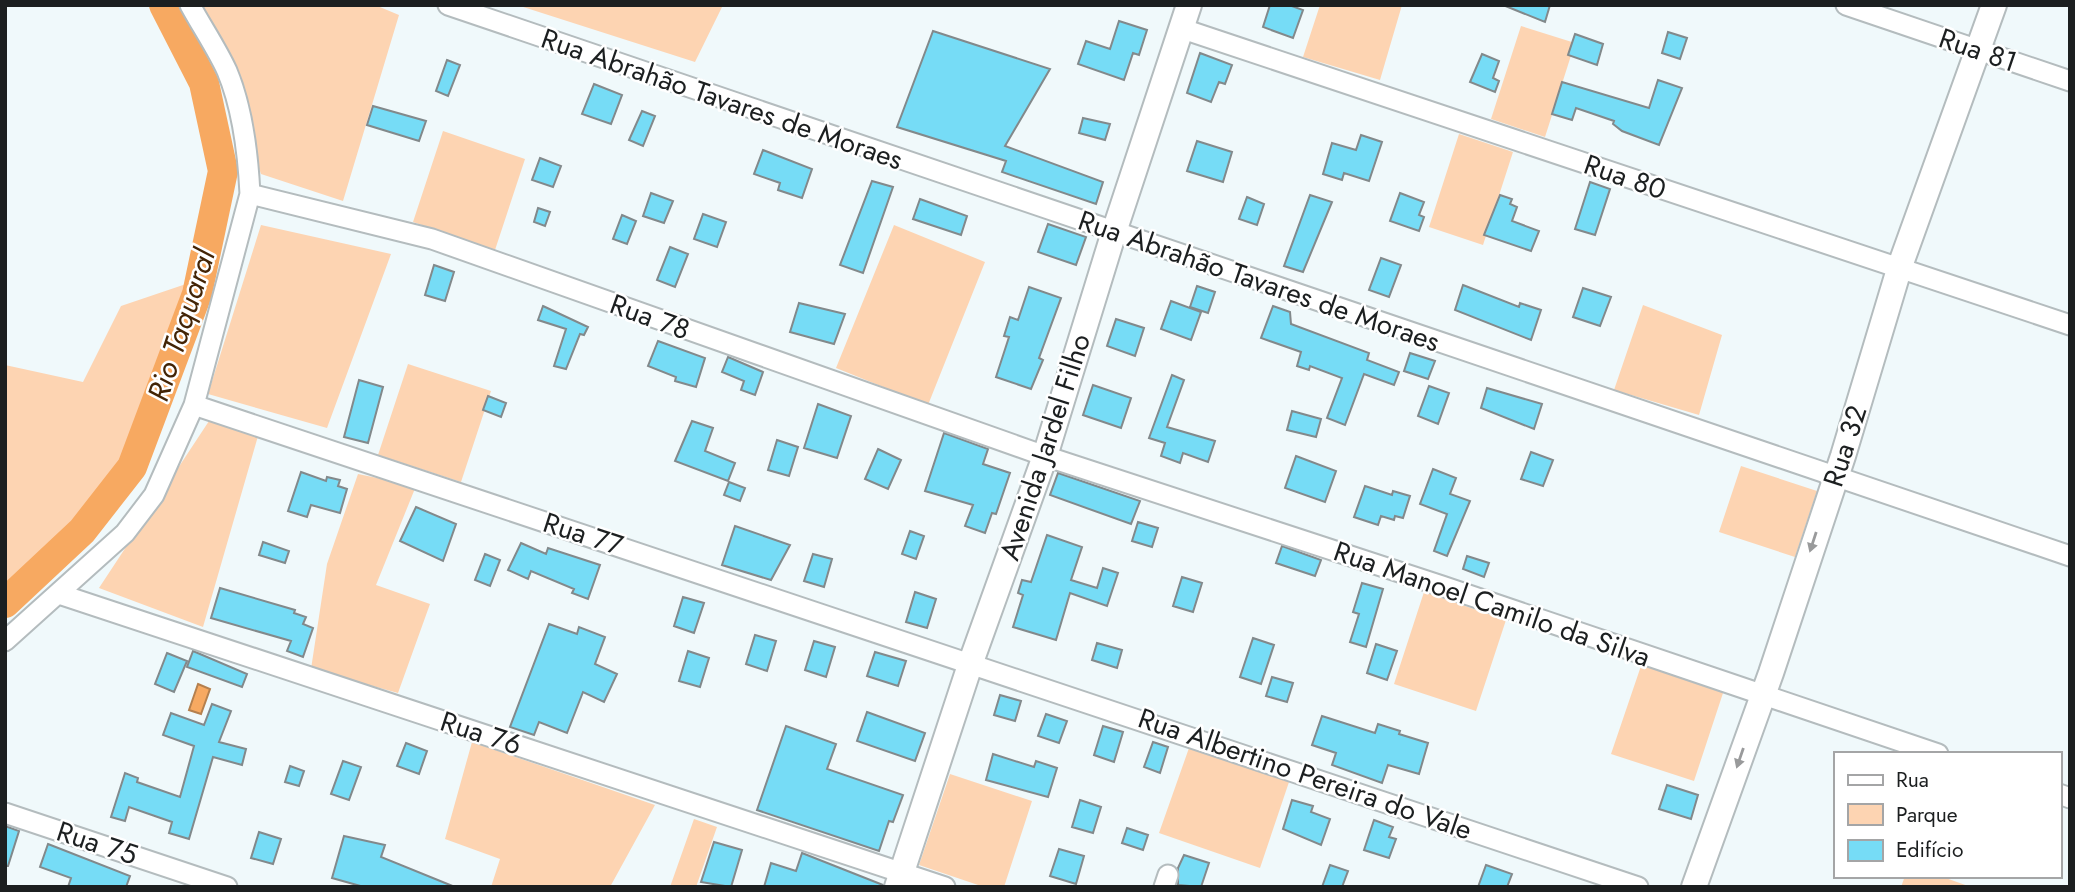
<svg xmlns="http://www.w3.org/2000/svg" width="2075" height="892" font-family="Jost,sans-serif">
<rect width="100%" height="100%" fill="#f0f9fb"/>
<path fill="#fdd4b2" d="M202,5h173l24,10 -56,186 -82,-27z
M517,5h206l-28,57z
M1320,5h82l-22,75 -77,-23z
M1521,26l54,17 -30,94 -54,-18z
M443,131l82,28 -30,91 -82,-28z
M1459,134l54,18 -30,93 -54,-18z
M261,225l130,29 -64,174 -119,-34z
M894,225l91,37 -57,143 -92,-37z
M186,284l-18,67 -44,112 -47,68 -72,58v-224l78,17 38,-76z
M1643,305l79,30 -23,80 -85,-25z
M408,364l83,27 -30,91 -83,-27z
M209,421l49,15 -55,191 -104,-39z
M1741,466l76,25 -22,66 -76,-25z
M358,474l58,12 -40,99 54,19 -32,89 -87,-24 16,-105z
M1424,592l82,28 -30,91 -82,-27z
M1642,663l82,27 -30,91 -83,-27z
M472,742l183,63 -45,82h-119l9,-28 -55,-20z
M1189,748l100,34 -29,86 -101,-35z
M950,774l82,27 -28,86h-20l-65,-22z
M694,819l23,8 -21,60h-26z
M1905,876h35l31,11h-70z"/>
<path fill="#f7a961" stroke="#b5804e" stroke-width="2" d="M198,684l12,5 -9,25 -12,-4z"/>
<g fill="none" stroke-linecap="round" stroke-linejoin="round">
<path stroke="#f7a961" stroke-width="30" d="M5,603l77,-72 50,-64 65,-173 26,-123 -19,-88 -40,-78"/>
</g>
<path fill="#76dcf6" stroke="#82898b" stroke-width="2" d="M1270,5h19l14,5 -10,28 -30,-11z
M1503,5h47l-5,17z
M1119,21l28,9 -8,25 -6,-2 -9,27 -46,-16 8,-23 24,8z
M933,31l117,38 -45,77 98,36 -7,22 -94,-32 4,-11 -109,-34z
M1668,32l19,6 -7,21 -18,-6z
M1575,34l28,10 -6,21 -29,-10z
M1200,53l32,12 -7,19 -6,-2 -8,20 -24,-9z
M1482,54l17,7 -6,17 6,3 -4,11 -25,-10z
M447,60l13,5 -12,31 -12,-5z
M1658,80l24,8 -23,57 -37,-14 -9,-7 1,-3 -38,-13 -4,12 -20,-6 10,-32 87,26z
M594,84l28,11 -11,29 -29,-10z
M373,106l53,15 -7,20 -52,-16z
M642,111l13,5 -12,30 -14,-6z
M1083,118l27,6 -5,16 -26,-7z
M1361,135l21,7 -13,39 -25,-8 -2,7 -19,-6 9,-31 24,7z
M1197,141l35,11 -9,30 -36,-11z
M763,150l49,19 -10,29 -24,-8 2,-7 -26,-9z
M540,158l21,8 -8,21 -21,-7z
M872,181l21,6 -30,86 -23,-8z
M1590,182l20,7 -15,46 -20,-6z
M651,193l22,8 -9,22 -21,-7z
M1400,193l24,9 -5,13 5,2 -5,14 -29,-10z
M1310,195l22,7 -29,70 -19,-6z
M1500,195l12,4 -2,5 7,3 -5,14 27,10 -8,20 -47,-16z
M1247,197l17,7 -7,21 -18,-6z
M920,199l47,17 -6,19 -48,-16z
M538,208l12,4 -5,14 -11,-4z
M703,214l23,8 -9,25 -23,-8z
M622,215l14,6 -9,23 -14,-5z
M1048,224l38,13 -10,28 -38,-13z
M670,247l18,7 -13,33 -18,-7z
M1381,258l20,7 -12,32 -20,-7z
M434,265l20,7 -9,29 -20,-6z
M1463,285l56,22 1,-4 21,7 -10,30 -76,-30z
M1197,286l18,6 -7,21 -18,-6z
M1029,287l32,11 -22,60 4,2 -12,29 -35,-12 13,-40 -5,-1 6,-19 8,3z
M1583,288l28,9 -11,29 -27,-9z
M1171,301l30,11 -10,28 -30,-11z
M799,303l46,11 -11,30 -44,-12z
M543,306l45,21 -4,8 -4,-1 -14,35 -12,-3 12,-37 -28,-9z
M1273,306l17,6 1,12 78,29 -2,7 32,12 -5,13 -30,-11 -19,51 -18,-7 15,-40 -32,-12 -1,4 -12,-4 4,-14 -40,-14z
M1116,319l28,9 -9,28 -28,-10z
M658,341l47,17 -9,29 -21,-6 1,-4 -28,-11z
M1410,353l25,8 -7,18 -24,-8z
M728,357l35,15 -8,23 -14,-5 3,-9 -22,-9z
M1172,375l12,5 -17,47 48,14 -7,21 -25,-9 -3,10 -19,-7 4,-13 -16,-5z
M359,380l24,7 -15,56 -24,-6z
M1093,385l38,13 -10,30 -38,-13z
M1429,386l20,7 -11,31 -20,-8z
M1487,388l55,16 -8,25 -53,-21z
M488,396l18,7 -5,14 -18,-7z
M818,404l33,12 -14,42 -33,-10z
M1292,411l29,8 -5,18 -29,-7z
M692,421l21,7 -8,23 30,12 -7,18 -53,-20z
M944,433l44,16 -5,15 27,9 -14,41 -4,-1 -7,20 -20,-7 8,-21 -48,-14z
M777,440l21,7 -9,29 -21,-6z
M878,449l23,11 -13,29 -23,-10z
M1531,452l22,8 -10,26 -22,-7z
M1296,456l40,15 -11,31 -40,-14z
M1433,469l23,9 -6,16 20,7 -23,55 -13,-5 13,-37 -27,-10z
M301,472l25,9 1,-4 13,3 -2,6 9,3 -7,24 -29,-8 -4,12 -19,-6z
M1058,473l82,28 -9,23 -81,-29z
M729,482l16,6 -5,13 -16,-6z
M1365,486l27,9 1,-4 17,5 -7,22 -8,-2 -1,4 -13,-4 -3,9 -24,-8z
M416,507l40,17 -13,37 -43,-20z
M1138,522l20,6 -6,19 -20,-6z
M735,526l55,19 -19,35 -49,-15z
M910,531l14,5 -8,23 -14,-5z
M1047,535l35,12 -11,33 26,8 6,-20 15,5 -11,33 -37,-13 -14,47 -43,-13 10,-32 -5,-2 4,-13 9,2z
M263,542l26,9 -4,12 -26,-8z
M521,543l25,11 2,-6 52,17 -12,34 -16,-6 2,-4 -43,-18 -3,8 -20,-9z
M1282,546l39,14 -6,16 -39,-13z
M485,554l15,6 -10,26 -15,-6z
M813,554l19,5 -8,28 -20,-6z
M1467,556l22,7 -5,14 -21,-8z
M1182,577l20,6 -9,29 -20,-6z
M1362,583l21,6 -17,58 -16,-5 9,-28 -6,-2z
M220,588l75,22 -1,3 12,4 -3,7 10,4 -10,29 -16,-6 4,-10 -80,-23z
M915,592l21,7 -9,29 -21,-6z
M683,597l21,6 -10,30 -20,-7z
M549,624l28,10 2,-7 26,10 -10,27 22,10 -13,28 -21,-10 -16,41 -28,-11 -5,13 -24,-8z
M755,635l21,6 -9,30 -21,-7z
M1253,638l21,7 -13,39 -21,-7z
M814,641l21,6 -9,30 -21,-7z
M1097,643l25,7 -5,18 -25,-8z
M1376,644l21,7 -10,29 -20,-7z
M193,651l54,23 -5,13 -55,-20z
M688,651l21,7 -9,29 -21,-6z
M875,652l31,9 -8,25 -31,-10z
M167,653l20,8 -13,31 -19,-8z
M1272,677l21,6 -6,19 -21,-6z
M1000,695l21,6 -6,20 -21,-6z
M212,704l19,7 -12,31 27,7 -4,16 -29,-8 -24,82 -20,-6 3,-11 -43,-15 -4,14 -14,-4 14,-44 13,5 -1,4 43,15 14,-51 -31,-11 8,-22 33,12z
M867,712l58,21 -10,28 -58,-20z
M1046,714l21,7 -8,22 -21,-7z
M1322,716l53,17 3,-9 22,7 -1,3 29,9 -9,31 -31,-9 -6,18 -50,-18 4,-12 -24,-8z
M786,726l50,18 -9,25 76,26 -10,27 -4,-1 -10,30 -122,-41z
M1103,726l20,6 -9,30 -20,-7z
M1153,742l15,5 -8,26 -16,-6z
M406,743l21,8 -8,23 -22,-8z
M993,754l41,13 2,-6 21,7 -9,29 -62,-17z
M343,761l18,6 -12,33 -18,-6z
M290,766l14,5 -5,15 -14,-4z
M1667,785l31,10 -7,24 -32,-10z
M1080,800l21,7 -8,26 -21,-6z
M1292,800l21,6 -2,6 19,7 -9,26 -38,-16z
M1374,820l19,7 -4,10 7,2 -7,19 -25,-8z
M5,826l14,5 -11,35h-3z
M1127,828l21,7 -5,15 -21,-7z
M259,832l22,7 -8,25 -22,-6z
M344,836l41,9 -4,12 74,30h-91l-32,-9z
M714,842l28,8 -11,37 -30,-5z
M48,844l82,32 -4,11h-58l3,-9 -31,-11z
M1059,849l25,7 -8,28 -26,-8z
M802,853l81,32v2h-119l7,-24 25,8z
M1184,855l25,8 -8,24 -23,-2v-17z
M1330,865l18,6 -6,16h-20z
M1486,865l26,9 -5,13h-29z"/>
<g fill="none" stroke-linecap="round" stroke-linejoin="round">
<defs>
<path id="minor" d="M448,5l1622,551
M1846,5l224,76
M1180,28l890,297
M250,194l182,45 613,217 397,130 496,168
M194,405l1444,482
M59,594l886,293
M5,641l120,-108 29,-38 40,-90 56,-211c-2,-41 -7,-85 -23,-123 -10,-22 -25,-44 -37,-66
M2059,794l11,4
M5,813l222,74
M1164,887l4,-12"/>
<path id="major" d="M897,887l74,-225 74,-206 69,-224 75,-227
M1694,887l77,-214 72,-217 57,-190 94,-261"/>
</defs>
<use href="#minor" stroke="#b4bcbe" stroke-width="23"/>
<use href="#major" stroke="#b4bcbe" stroke-width="28"/>
<use href="#minor" stroke="#fff" stroke-width="19"/>
<use href="#major" stroke="#fff" stroke-width="24"/>
</g>
<defs><path id="oneway-solid" d="M-6-.8H1V-3.2L6.5 0L1 3.2V.8H-6Z" transform="scale(1.75)"/></defs>
<g fill="#999a9b">
<use href="#oneway-solid" transform="translate(1813 542) rotate(108)"/>
<use href="#oneway-solid" transform="translate(1740 758) rotate(109)"/>
</g>
<g text-anchor="middle" dominant-baseline="central" stroke-width="5" stroke-linejoin="round" paint-order="stroke">
<g font-size="28" fill="#1c1f20" stroke="#fff">
<text transform="translate(1978 50) rotate(19)">Rua 81</text>
<text transform="translate(722 99) rotate(19)">Rua Abrahão Tavares de Moraes</text>
<text transform="translate(1625 177) rotate(19)">Rua 80</text>
<text transform="translate(1259 281) rotate(19)">Rua Abrahão Tavares de Moraes</text>
<text transform="translate(650 317) rotate(20)">Rua 78</text>
<text transform="translate(1845 446) rotate(-72)">Rua 32</text>
<text transform="translate(1045 447) rotate(-72)">Avenida Jardel Filho</text>
<text transform="translate(583 534) rotate(18)">Rua 77</text>
<text transform="translate(1492 604) rotate(19)">Rua Manoel Camilo da Silva</text>
<text transform="translate(481 733) rotate(18)">Rua 76</text>
<text transform="translate(1305 774) rotate(19)">Rua Albertino Pereira do Vale</text>
<text transform="translate(97 843) rotate(18)">Rua 75</text>
</g>
<g font-size="30" font-style="italic" fill="#432405" stroke="#fff">
<text transform="translate(181 325) rotate(-72)">Rio Taquaral</text>
</g>
</g>
<rect width="2075" height="892" fill="none" stroke="#1c1f20" stroke-width="14"/>
<rect x="1834" y="752" width="228" height="126" fill="#ffffff" stroke="#a4a5a6" stroke-width="2"/>
<rect x="1848" y="775" width="35" height="10" fill="#ffffff" stroke="#a4a5a6" stroke-width="2"/>
<text x="1896" y="787" font-size="21" fill="#1c1f20">Rua</text>
<rect x="1848" y="804" width="35" height="21" fill="#fdd4b2" stroke="#a4a5a6" stroke-width="2"/>
<text x="1896" y="822" font-size="21" fill="#1c1f20">Parque</text>
<rect x="1848" y="840" width="35" height="21" fill="#76dcf6" stroke="#a4a5a6" stroke-width="2"/>
<text x="1896" y="857" font-size="21" fill="#1c1f20">Edifício</text>
</svg>
